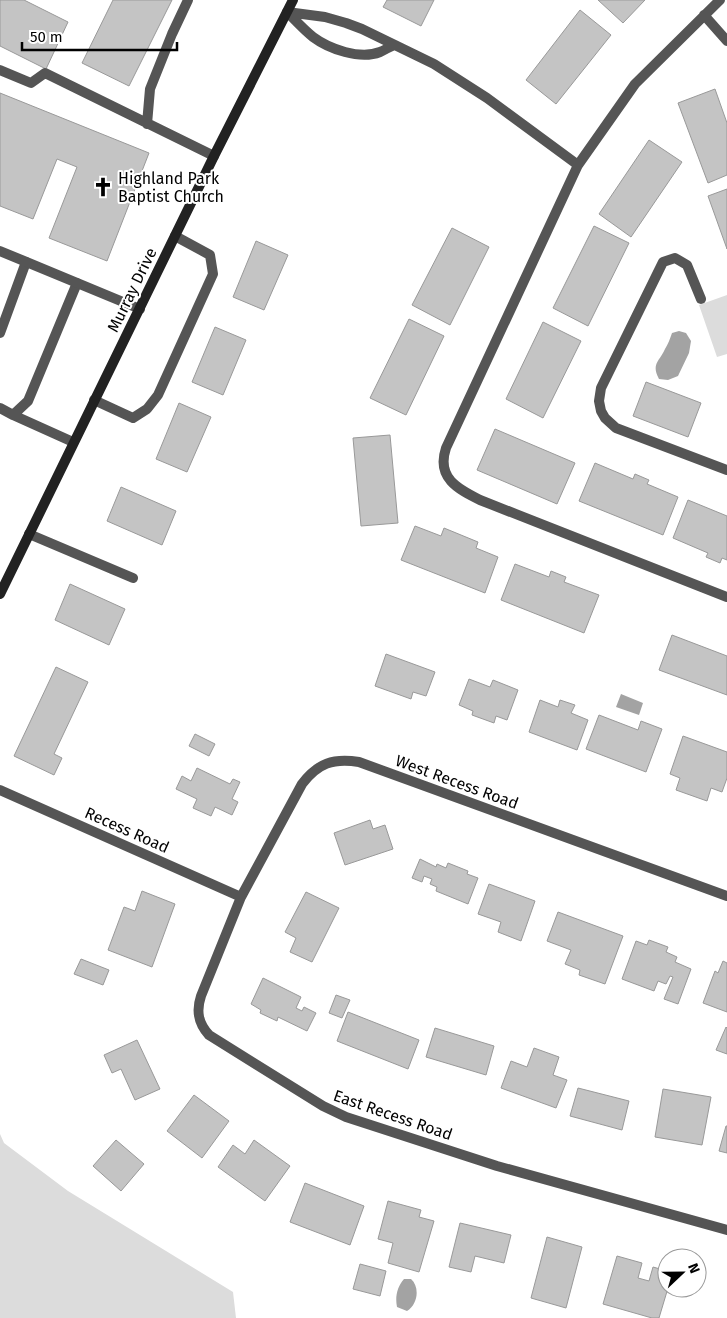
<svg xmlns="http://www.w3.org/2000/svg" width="727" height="1318" font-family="'Fira Sans',sans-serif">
<rect width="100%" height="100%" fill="#fff"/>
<path fill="#dcdcdc" d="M727,295v59l-10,3 -18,-52z
M0,1134l4,9 64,48 165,101 3,26h-236z"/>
<path fill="#a3a3a3" d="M679,331l7,2 5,8 -2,12 -11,23 -10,4 -9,-1c-8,-15 0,-17 6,-30 3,-5 5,-10 7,-16z
M621,694l22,9 -4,12 -23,-8z
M404,1279h7c9,8 7,25 -4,32l-10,-4c-2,-10 0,-20 7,-28z"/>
<path fill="#c4c4c4" stroke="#999" d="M0,0h24l44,22 -22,47 -46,-23z
M113,0h59l-43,86 -47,-23z
M387,0h47l-13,26 -38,-19z
M598,0h47l-22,23z
M580,10l31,25 -55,69 -30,-24z
M715,89l12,34v52l-19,8 -30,-80z
M0,93l149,60 -42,108 -58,-23 28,-71 -20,-8 -24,60 -33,-13z
M649,140l33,22 -51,75 -32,-23z
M727,189v60l-19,-53z
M594,226l35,17 -41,83 -35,-18z
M452,228l37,19 -39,78 -38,-20z
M256,241l32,14 -24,55 -31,-13z
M409,319l35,17 -38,79 -36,-17z
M543,322l38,19 -38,77 -37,-19z
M215,327l31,13 -23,55 -31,-13z
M646,382l55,21 -13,34 -55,-21z
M179,403l32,14 -24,55 -31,-13z
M495,429l80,34 -18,41 -80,-34z
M390,435l8,88 -37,3 -8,-88z
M595,463l38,16 2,-5 14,6 -2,4 31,13 -15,38 -84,-34z
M121,487l55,24 -14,34 -55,-24z
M688,500l39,16v44l-5,-2 -2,5 -14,-6 2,-4 -35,-15z
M415,526l26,10 3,-8 34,14 -2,6 22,9 -13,36 -84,-33z
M515,564l34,13 2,-6 15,6 -2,5 35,13 -15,38 -83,-33z
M70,584l55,25 -16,36 -54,-25z
M672,635l55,21v39l-68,-25z
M386,654l49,18 -9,24 -13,-4 -2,7 -36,-13z
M56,667l32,15 -34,72 8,4 -8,17 -40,-19z
M469,679l21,8 3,-7 25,10 -11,30 -11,-4 -2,7 -22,-8 1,-4 -14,-6z
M540,700l18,7 2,-7 15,5 -4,8 17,7 -11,30 -48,-18z
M599,715l39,15 3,-9 21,8 -16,43 -60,-23z
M195,734l20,10 -6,12 -20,-10z
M683,736l44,16v26l-5,14 -11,-4 -4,13 -31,-11 4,-12 -10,-4z
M197,768l33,16 3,-5 7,3 -8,17 6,3 -6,13 -17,-8 -4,9 -18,-8 4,-9 -21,-10 6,-13 9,5z
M370,820l3,9 12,-4 8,24 -48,16 -11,-32z
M420,859l16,8 1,-3 9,4 2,-5 20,8 -1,3 11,4 -10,26 -32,-13 1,-4 -7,-3 2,-5 -8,-3 -2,6 -10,-4z
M489,884l46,17 -14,40 -23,-9 3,-10 -23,-8z
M142,891l33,13 -23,63 -44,-17 16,-43 11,4z
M306,892l33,16 -27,54 -22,-10 6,-14 -11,-6z
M558,912l65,24 -18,48 -26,-9 1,-5 -15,-6 6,-14 -24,-9z
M649,940l19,7 -2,5 11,5 -2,5 16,7 -13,35 -14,-5 9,-22 -3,-1 -4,8 -8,-3 -4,10 -32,-12 14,-38 11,4z
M81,959l28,11 -6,15 -29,-11z
M723,961l4,2v49l-24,-9 12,-32 3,2z
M263,978l38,19 -5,11 6,3 2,-4 12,6 -9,18 -29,-14 -1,4 -17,-8 1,-3 -10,-6z
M336,995l14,5 -8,18 -13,-5z
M348,1012l71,28 -11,29 -71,-28z
M726,1027l1,1v26l-11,-4z
M435,1028l59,18 -8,29 -60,-18z
M137,1040l23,49 -25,11 -14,-31 -9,4 -8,-18z
M534,1048l25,9 -6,18 14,5 -11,28 -55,-20 10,-27 16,6z
M578,1088l51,13 -7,29 -52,-14z
M663,1089l48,8 -9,48 -47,-8z
M194,1095l35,26 -27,37 -35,-27z
M726,1126h1v27l-8,-2z
M116,1140l28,24 -23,27 -28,-25z
M254,1140l36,26 -25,35 -47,-34 15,-22 12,9z
M305,1183l59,23 -14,39 -60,-23z
M388,1201l33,9 -2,7 15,4 -15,51 -31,-9 5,-20 -15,-4z
M460,1223l51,12 -7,28 -29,-7 -4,16 -22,-5z
M547,1237l35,10 -16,61 -35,-10z
M617,1256l25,7 -4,15 11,3 4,-14 14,4 1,17 -9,30h-7l-49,-14z
M360,1264l26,7 -6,25 -27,-7z"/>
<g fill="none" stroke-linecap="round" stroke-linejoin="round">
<path stroke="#555" stroke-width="10" d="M0,70l31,13 14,-10 169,83
M147,124l3,-35 22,-55 16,-34
M0,333l26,-71
M94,400l39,18 14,-9 11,-14 55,-121 -3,-19 -35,-19
M0,408l13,7 15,-14 49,-118
M13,415l60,27
M29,534l104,44"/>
<path stroke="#555" stroke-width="10" d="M720,0l-85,84 -57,81 -132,283c-10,30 12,41 34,52l247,97
M287,12l38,5 21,6 16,6 72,35 53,34 91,67
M288,13c8,8 16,17 25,24 16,12 47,23 67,15 5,-2 9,-5 14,-7
M704,15l23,26
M0,251l140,58
M701,299l-14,-34 -12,-7 -12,4 -62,126 -2,13 2,10 4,7 11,10 111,42
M0,790l241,107
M727,896l-368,-134c-26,-4 -41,1 -57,22l-61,113 -40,99c-5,15 -3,27 8,39l114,71 23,11 151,49 230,64"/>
<path stroke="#222" stroke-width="10" d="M0,594l214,-438 79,-156"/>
</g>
<defs>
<symbol id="church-bare" viewBox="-9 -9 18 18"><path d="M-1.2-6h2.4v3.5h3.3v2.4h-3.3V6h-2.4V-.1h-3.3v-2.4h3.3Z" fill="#000" stroke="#fff" stroke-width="2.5" paint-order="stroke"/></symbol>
</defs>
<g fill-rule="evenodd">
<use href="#church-bare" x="89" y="173" width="28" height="28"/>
</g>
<g text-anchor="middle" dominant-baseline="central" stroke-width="4" stroke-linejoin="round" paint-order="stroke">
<g font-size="16" fill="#000" stroke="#fff" text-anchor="start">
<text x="118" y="178">Highland Park<tspan x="118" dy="18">Baptist Church</tspan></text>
</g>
<g font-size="16" fill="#000" stroke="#fff">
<text transform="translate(132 290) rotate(-64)">Murray Drive</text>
<text transform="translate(457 782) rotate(20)">West Recess Road</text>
<text transform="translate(127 830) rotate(24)">Recess Road</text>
<text transform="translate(393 1115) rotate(19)">East Recess Road</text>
</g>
</g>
<g transform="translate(682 1273) rotate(68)"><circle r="24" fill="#ffffff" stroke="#999999"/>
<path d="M0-4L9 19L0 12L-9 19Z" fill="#000000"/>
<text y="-8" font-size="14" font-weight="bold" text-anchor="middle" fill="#000000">N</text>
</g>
<path d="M22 42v8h155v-8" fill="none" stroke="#000000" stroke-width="2.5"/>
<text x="30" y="42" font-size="15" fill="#000000" stroke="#ffffff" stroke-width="4" paint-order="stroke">50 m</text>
</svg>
